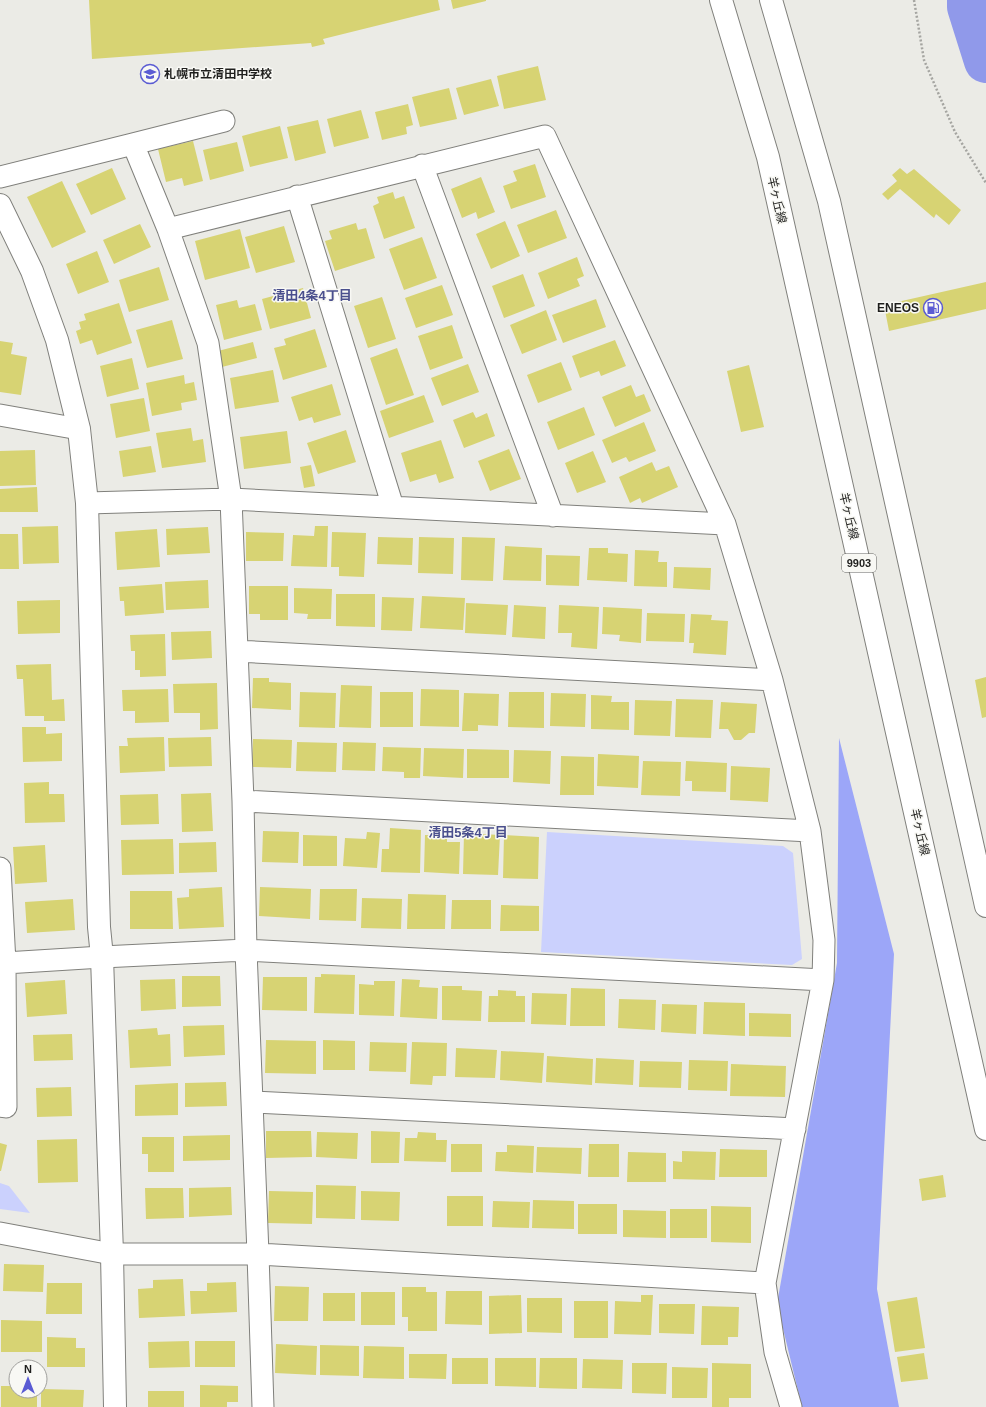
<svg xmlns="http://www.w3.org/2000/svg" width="986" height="1407" font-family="Helvetica,'Noto Sans JP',sans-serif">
<rect width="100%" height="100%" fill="#ebebe6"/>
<path fill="#cbd1fd" d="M547,832l236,14 10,7 9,106 -10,6 -251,-13z
M0,1183l9,3 21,27 -30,-4z"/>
<path fill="#9ca6f8" d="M839,738l55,216 -17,335 22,118h-97l-25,-103 60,-341z"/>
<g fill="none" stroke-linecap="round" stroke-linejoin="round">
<path stroke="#9099ea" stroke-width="44" d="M969,0v7l17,54"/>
</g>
<path fill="#d7d373" d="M89,0h349l2,10 -117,29 2,5 -13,3 -1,-4 -219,16z
M451,0h35v1l-33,8z
M538,66l8,34 -42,9 -7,-33z
M491,79l8,27 -35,9 -8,-27z
M449,88l8,31 -37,8 -8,-30z
M408,104l5,21 -7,2 1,7 -25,6 -7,-28z
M361,110l8,28 -35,9 -7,-28z
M318,120l8,33 -31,8 -8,-34z
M280,126l8,32 -38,9 -8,-31z
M193,141l10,40 -19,5 -2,-8 -16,4 -8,-33z
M237,142l7,29 -34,9 -7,-30z
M535,164l11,33 -35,12 -8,-23 14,-5 -4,-10z
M112,168l14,31 -35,16 -15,-31z
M900,168l7,6 7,-5 47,41 -12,15 -13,-11 -2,4 -34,-29 -12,11 -6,-6 15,-13 -5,-6z
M481,177l14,35 -17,7 -2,-7 -14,6 -11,-29z
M62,181l24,51 -34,16 -25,-51z
M393,192l2,7 9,-3 11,32 -31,11 -11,-33 6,-3 -2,-6z
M556,210l11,28 -39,15 -11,-28z
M505,221l15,35 -29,13 -15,-35z
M356,223l2,7 8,-2 9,30 -40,13 -10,-30 7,-2 -3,-8z
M140,224l11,23 -37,17 -11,-24z
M284,226l11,36 -39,11 -11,-36z
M240,229l10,39 -45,12 -10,-39z
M422,237l15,41 -33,12 -15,-41z
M97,251l12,31 -31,12 -12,-30z
M577,257l7,19 -7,3 3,7 -32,13 -10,-26z
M159,267l10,33 -40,12 -10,-32z
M523,274l12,32 -31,12 -12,-32z
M986,282v27l-97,22 -5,-26z
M442,285l11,30 -37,13 -11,-30z
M303,288l8,30 -41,11 -8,-30z
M382,297l14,42 -28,9 -14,-42z
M596,299l10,28 -43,16 -11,-28z
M237,300l2,8 16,-4 7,26 -38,10 -8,-35z
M119,303l13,40 -35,12 -5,-15 -12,4 -4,-13 5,-2 -2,-7 7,-2 -2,-6z
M546,310l11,30 -35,14 -12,-29z
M172,320l11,39 -36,9 -11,-38z
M452,325l11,33 -33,12 -12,-34z
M315,329l12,38 -44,13 -9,-32 12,-3 -2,-6z
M615,340l11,26 -25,10 -2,-5 -19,7 -8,-22z
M0,341l13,2 -2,11 16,3 -6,38 -21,-3z
M253,342l4,16 -39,10 -4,-16z
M397,348l17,47 -28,10 -16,-47z
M132,358l7,31 -32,8 -7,-31z
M561,362l11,28 -34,13 -11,-28z
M468,364l11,28 -37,14 -11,-28z
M749,365l15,62 -23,5 -14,-61z
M273,370l6,32 -44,7 -5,-31z
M184,375l1,9 9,-2 3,18 -16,3 1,7 -30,6 -6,-33z
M332,384l9,31 -27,8 -2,-6 -13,4 -8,-24z
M631,385l5,12 8,-3 7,17 -36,16 -13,-30z
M424,395l10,27 -45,16 -9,-27z
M144,398l6,33 -34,7 -6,-34z
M584,407l11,28 -37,15 -11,-28z
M473,412l3,6 11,-5 8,23 -31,12 -11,-28z
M644,422l12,29 -27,11 -3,-5 -14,6 -10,-23z
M191,428l2,13 10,-2 3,23 -44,6 -6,-35z
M346,430l10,32 -38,12 -11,-31z
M287,431l4,32 -47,6 -4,-32z
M441,440l13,38 -15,5 -3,-9 -26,8 -9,-29z
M151,446l5,26 -33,5 -4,-26z
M509,449l12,30 -31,12 -12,-30z
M35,450l1,35 -36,1v-35z
M593,451l13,31 -29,11 -12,-30z
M652,462l4,9 13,-5 9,21 -36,16 -2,-5 -10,5 -11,-26z
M311,465l4,21 -11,2 -4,-21z
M37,487l1,25h-38v-23z
M58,526l1,37 -36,1 -1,-37z
M315,526h13l-1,41 -36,-1 2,-31 21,1z
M208,527l2,26 -43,2 -1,-26z
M157,529l3,38 -43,3 -2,-38z
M246,532l38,1 -1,28h-37z
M332,532l34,1 -2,44 -25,-1v-9h-8z
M0,534h18l1,35h-19z
M378,537l35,1 -1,27 -35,-1z
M419,537l35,1 -1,36 -35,-1z
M462,537l33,1 -2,43 -32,-1z
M505,546l37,2 -1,33 -38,-1z
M589,548h19v5l20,1 -1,28 -40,-2z
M635,550l24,1 -1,11h9v25l-33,-1z
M546,555l34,1 -1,30 -33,-1z
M674,567l37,1 -1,22 -37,-2z
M208,580l1,28 -43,2 -1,-28z
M162,584l2,29 -39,3 -1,-15h-4l-1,-14z
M249,586h39v34h-28v-6h-11z
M294,588l38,1 -1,30h-24l1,-5 -14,-1z
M336,594h39v33l-39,-1z
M422,596l43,2 -2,32 -43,-2z
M382,597l32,1 -2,33 -31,-1z
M60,600v33l-42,1 -1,-33z
M466,603l42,2 -2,30 -41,-2z
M514,605l32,2 -1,32 -33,-2z
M559,605l40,2 -2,42 -26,-2 1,-14h-14z
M603,607l39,2 -1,34 -22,-2 1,-6 -18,-1z
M647,613l38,1 -1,28 -38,-1z
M691,614l21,1 -1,5 17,1 -2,34 -33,-2 1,-10h-5z
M211,631l1,27 -40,2 -1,-28z
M165,634l1,42 -26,1v-7h-5v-19h-4l-1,-16z
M51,664l1,36 12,-1 1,22h-21v-5h-19l-2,-37h-6l-1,-14z
M986,677v40l-4,1 -7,-38z
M253,678h16v4l22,1v27l-39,-2z
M217,683l1,46 -18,1v-17h-26l-1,-29z
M341,685l31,1 -1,42 -32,-1z
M168,689l1,33 -34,1v-12h-12l-1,-21z
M421,689l38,1v37l-39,-1z
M300,692l36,1 -1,35 -36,-1z
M380,692h33v35h-33z
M509,692h35v36l-36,-1z
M464,693l35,1 -1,32 -20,-1v6h-16z
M551,693l35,1 -1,33 -35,-1z
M591,695l21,1 -1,6h18v28l-38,-1z
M676,699l37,1 -2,38 -36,-1z
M635,700l37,1 -2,35 -36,-1z
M721,702l36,2 -2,29h-6l-8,7h-7l-6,-11h-9z
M22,727h24v7l16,-1v28l-39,1z
M164,737l1,34 -45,2 -1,-27h9l-1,-8z
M211,737l1,29 -43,1 -1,-29z
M253,739l39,1 -1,28 -39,-1z
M297,742l40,1 -1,29 -40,-1z
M343,742l33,1 -1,28 -33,-1z
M383,747l38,1 -1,30h-16v-6l-22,-1z
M424,748l40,1 -1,29 -40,-2z
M467,749l42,1v28h-42z
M514,750l37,1 -1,33 -37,-2z
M598,754l41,2 -1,32 -41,-2z
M561,756l33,1v38h-34z
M643,761l38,1 -1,34 -39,-1z
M686,761l41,2 -1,29 -34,-1v-10h-7z
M731,766l39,2 -2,34 -38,-2z
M49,782v12h15l1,28 -40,1 -1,-40z
M211,793l2,38 -31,1 -1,-38z
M158,794l1,30 -38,1 -1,-30z
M390,828l31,2 -1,43 -39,-1 1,-23h7z
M263,831l36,1 -1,31 -36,-1z
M367,832l13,1 -3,35 -34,-2 2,-28 21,1z
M464,833l36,2 -2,40 -35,-1z
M303,835l34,1v30h-34z
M425,835l22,1v6h13l-1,32 -35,-2z
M504,835l35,2 -1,42 -35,-1z
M173,839l1,35 -52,1 -1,-35z
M216,842l1,30 -38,1v-30z
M45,845l2,37 -32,2 -2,-37z
M222,887l2,40 -45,2 -2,-31 12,-1v-8z
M260,887l51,2 -1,30 -51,-3z
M320,889h37l-1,32 -37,-1z
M130,891h42l1,38h-43z
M408,894l38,1 -1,34h-38z
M362,898l40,1 -1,30 -40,-1z
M73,899l2,31 -48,3 -2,-31z
M452,900h39v29h-40z
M501,905l38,1v25h-39z
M321,974l34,1 -1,39 -40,-1 1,-36h6z
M182,976h38l1,30 -39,1z
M263,977h44v34l-45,-1z
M175,979l1,30 -35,2 -1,-31z
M402,979l18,1 -1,7 19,1 -1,31 -37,-2z
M65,980l2,34 -40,3 -2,-34z
M374,981h21l-1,35 -35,-1v-31l15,1z
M442,986h20v4l20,1 -1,30 -39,-1z
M571,988l34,1v37h-35z
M498,990l18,1v5h9v26h-37l1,-26h9z
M532,993l35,1 -1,31 -35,-1z
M619,999l37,1 -1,30 -37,-2z
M704,1002l41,1v33l-42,-2z
M662,1004l35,1 -1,29 -35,-2z
M749,1013l42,1v23l-42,-1z
M224,1025l1,30 -41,2 -1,-31z
M157,1028l1,7 12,-1 1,32 -41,2 -2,-38z
M72,1034l1,26 -39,1 -1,-26z
M266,1040l50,1v33l-51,-1z
M323,1040l32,1v29h-32z
M370,1042l37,1 -1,29 -37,-1z
M412,1042l35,1 -1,33h-13l-1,9 -22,-1z
M456,1048l41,2 -2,28 -40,-1z
M501,1051l43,2 -2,30 -42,-3z
M547,1056l46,3 -1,26 -46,-3z
M596,1058l38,2 -1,25 -38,-2z
M689,1060l39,1 -1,30 -39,-1z
M640,1061l42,1 -1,26 -42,-1z
M731,1064l55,2 -1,31 -55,-1z
M226,1082l1,24 -42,1v-24z
M178,1083v32l-43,1v-31z
M71,1087l1,29 -35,1 -1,-29z
M266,1131h45l1,26 -46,1z
M371,1131l29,1 -1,31h-28z
M317,1132l41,1 -1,26 -41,-2z
M418,1132l18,1v7h11l-1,22 -42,-1 1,-23h12z
M230,1135v25l-47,1v-25z
M142,1137h32v35h-26v-18h-6z
M77,1139l1,43 -40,1 -1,-43z
M0,1143l7,2 -6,26h-1z
M451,1144h31v28h-31z
M589,1144h30v33h-31z
M507,1145l27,1 -1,27 -38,-2 1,-19h11z
M537,1147l45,1 -1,26 -45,-2z
M720,1149l47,1v27h-48z
M682,1151l34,1 -1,28 -42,-1v-18l9,1z
M628,1152l38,1v29h-39z
M943,1175l3,22 -24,4 -3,-22z
M316,1185l40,1 -1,33 -39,-1z
M231,1187l1,28 -43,2v-29z
M145,1188h38l1,30 -38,1z
M269,1191l44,1 -1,32 -44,-1z
M361,1191l39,1 -1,29 -38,-1z
M447,1196h36v30h-36z
M533,1200l41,1v28l-42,-1z
M493,1201l37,1 -1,26 -37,-1z
M578,1204h39v30h-39z
M711,1206l40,1v36l-40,-1z
M670,1209h37v29h-37z
M623,1210l43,1v27l-43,-1z
M4,1264l40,1 -1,27 -40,-1z
M183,1279l2,37 -46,2 -1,-29 15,-1v-8z
M236,1282l1,30 -46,2 -1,-23h17v-8z
M47,1283h35v31h-36z
M275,1286l34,1 -1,34h-34z
M402,1287h24v5h11v39h-29v-14h-6z
M446,1291h36v34l-37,-1z
M361,1292h34v33h-34z
M323,1293h32v28h-32z
M521,1295l1,38 -33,1v-38z
M641,1295h12l-2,40 -37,-1 1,-33 26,1z
M917,1297l8,51 -30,4 -8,-50z
M527,1298h35v35l-35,-1z
M574,1301h34v37h-34z
M659,1304h36l-1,30 -35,-1z
M702,1306l37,1 -1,30h-10v8h-27z
M1,1320l41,1v31h-41z
M47,1337l29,1v10h9v19h-38z
M189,1341l1,26 -41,1 -1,-26z
M195,1341h40v26h-40z
M276,1344l41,2 -1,29 -41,-2z
M320,1345l39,1v30l-39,-1z
M364,1346l40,1v32l-41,-1z
M924,1353l4,26 -27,3 -4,-25z
M409,1354h38l-1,25 -37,-1z
M452,1358h36v26h-36z
M495,1358h41v29l-41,-1z
M540,1358h37v31l-38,-1z
M583,1359l40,1 -1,29 -40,-1z
M632,1363h35l-1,31 -34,-1z
M712,1363l39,1v34h-22v9h-17z
M672,1367l36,1 -1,30h-35z
M200,1385l38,1v16h-11v5h-27z
M1,1386h15v5h21v16h-36z
M41,1389l43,1 -1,17h-42z
M148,1391h36v16h-36z"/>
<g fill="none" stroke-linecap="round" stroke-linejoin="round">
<defs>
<path id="minor" d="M133,144l35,85 40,114 23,156 12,302 3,149 12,304 5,153
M422,165l131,351
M0,177l133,-33 91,-23
M297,196l96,311
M168,229l377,-93 180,388 47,156 38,151 14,109 -1,40 -58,303 10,69 16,55
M0,415l79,14
M87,503l144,-4 494,25
M237,651l535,29
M243,801l567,30
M0,868l5,95 1,144 -6,-1
M0,962l5,1 97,-6 144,-7 577,30
M253,1102l542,27
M0,1233l112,21h146l507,29"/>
<path id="tertiary" d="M0,205l32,66 25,69 22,89 8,74 12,424 3,30 10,297 3,153"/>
<path id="primary" d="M721,0l47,157 218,972
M771,0l58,201 157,705"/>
</defs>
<use href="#minor" stroke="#80807c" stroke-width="23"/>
<use href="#tertiary" stroke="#80807c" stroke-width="24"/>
<use href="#primary" stroke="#80807c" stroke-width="24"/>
<path stroke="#a5a5a1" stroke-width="2.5" stroke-dasharray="2 2" stroke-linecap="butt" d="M914,0l10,60 31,72 31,51"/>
<use href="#minor" stroke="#fff" stroke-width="21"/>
<use href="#tertiary" stroke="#fff" stroke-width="22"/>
<use href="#primary" stroke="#fff" stroke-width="22"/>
</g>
<defs>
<symbol id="school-ring" viewBox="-11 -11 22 22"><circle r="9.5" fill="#f8f8f4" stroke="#5a5bd3" stroke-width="1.5"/><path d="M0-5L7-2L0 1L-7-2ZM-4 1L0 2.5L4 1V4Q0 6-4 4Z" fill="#5a5bd3"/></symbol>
<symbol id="fuel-ring" viewBox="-11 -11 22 22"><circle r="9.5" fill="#f8f8f4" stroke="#5a5bd3" stroke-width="1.5"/><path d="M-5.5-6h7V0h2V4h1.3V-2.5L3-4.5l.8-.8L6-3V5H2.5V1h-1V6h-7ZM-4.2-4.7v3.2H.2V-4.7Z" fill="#5a5bd3"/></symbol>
</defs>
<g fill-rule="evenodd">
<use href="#school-ring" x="139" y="63" width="22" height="22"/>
<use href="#fuel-ring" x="922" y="297" width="22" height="22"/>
</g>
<g text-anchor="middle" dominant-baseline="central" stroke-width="3" stroke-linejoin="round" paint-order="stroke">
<rect fill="#f8f8f4" stroke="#60605e" stroke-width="1" x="842" y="554" width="34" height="18" rx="3"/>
<g font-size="11" font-weight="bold" fill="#1f1f1d">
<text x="859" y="563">9903</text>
</g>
<g font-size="12" font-weight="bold" fill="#1f1f1d" stroke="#f8f8f4" text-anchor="start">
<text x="164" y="74">札幌市立清田中学校</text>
<text x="919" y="308" text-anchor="end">ENEOS</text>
</g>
<g font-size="12" fill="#1f1f1d" stroke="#f8f8f4">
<text transform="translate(777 200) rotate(77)">羊ヶ丘線</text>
<text transform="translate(849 516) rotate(77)">羊ヶ丘線</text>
<text transform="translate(920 832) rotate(77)">羊ヶ丘線</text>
</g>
<g font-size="13" font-weight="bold" fill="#4a4f8d" stroke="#f8f8f4">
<text x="312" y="295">清田4条4丁目</text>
<text x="468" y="832">清田5条4丁目</text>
</g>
</g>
<g transform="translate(28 1379)"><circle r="19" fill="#f8f8f4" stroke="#a1a19e"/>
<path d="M0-3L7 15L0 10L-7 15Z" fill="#5a5bd3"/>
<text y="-6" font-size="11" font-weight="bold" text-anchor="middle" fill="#1f1f1d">N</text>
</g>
</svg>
